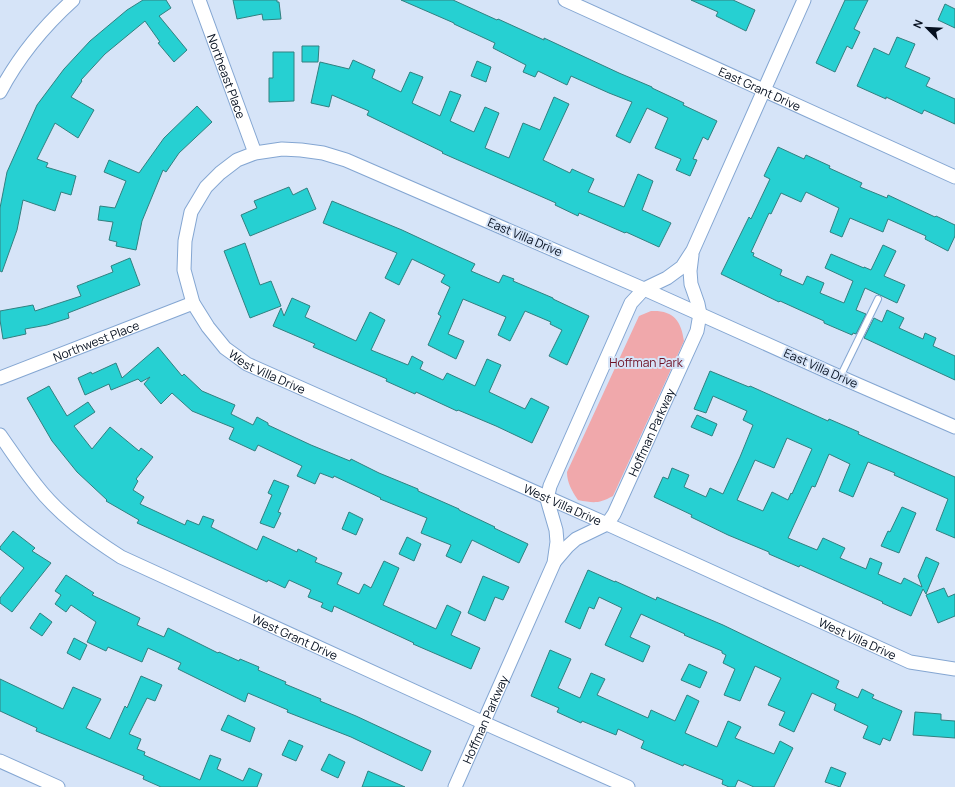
<svg xmlns="http://www.w3.org/2000/svg" width="955" height="787" viewBox="0 0 955 787" font-family="Manrope,sans-serif">
<style>
.green{fill:#f0a8ab}
.building{fill:#26d0d2;stroke:#328080;fill-rule:evenodd}
.lines{fill:none;stroke-linecap:round;stroke-linejoin:round}
.service-casing{stroke:#84a6d2;stroke-width:8}
.minor-casing{stroke:#84a6d2;stroke-width:15}
.service{stroke:#fff;stroke-width:6}
.minor{stroke:#fff;stroke-width:13}
.labels{text-anchor:middle;dominant-baseline:central;stroke-width:4;stroke-linejoin:round;paint-order:stroke}
.street-label{font-size:12px;fill:#050f1f;stroke:#d6e4f8}
.park-label{font-size:12px;fill:#6e1024;stroke:#d6e4f8}
</style>
<rect width="100%" height="100%" fill="#d6e4f8"/>
<!-- green -->
<path class="green" d="M651 311C673 310 681 320 684 341L613 496C598 504 594 503 578 500 572 491 567 483 567 472L639 316Z"/>
<!-- building -->
<path class="building" d="M143 0H166L171 8 159 16 187 50 174 62 158 43 160 42 145 21 105 54 81 80 82 81 71 97 94 110 78 138 55 123 37 159 48 163 46 167 76 176 71 195 61 192 55 211 23 200 17 230 2 272 0 271V208L7 172 37 105 64 69 90 41 127 10Z
M233 0H277V2H279L281 19 263 20 262 14 237 19Z
M401 0H453L497 20 498 19 544 40V38L619 73 652 87V88L684 103 683 105 717 121 708 140 703 137 693 159 697 160 690 176 676 170 681 159 655 148 668 118 647 108 630 143 616 136 632 102 609 93 571 76 567 85 538 71 535 77 523 72 526 65 493 48 495 43 454 24V23Z
M691 0H733L755 10 746 31 716 16 718 12Z
M845 0H868L854 29 860 32 852 49 847 46 835 72 816 63Z
M945 4 955 9V28L938 20Z
M897 37 915 44 905 67 930 78 926 86 955 99V124L924 110 922 114 886 97V99L857 86 874 48 889 55Z
M302 46H319L318 62H302Z
M273 52H294V101L269 102V78H273Z
M353 60 375 70 372 78 401 92 410 72 423 77 412 103 440 116 450 91 461 95 450 121 474 132 485 107 499 113 485 148 509 158 523 123 540 130 554 97 569 104 543 160 570 173 572 169 594 179 588 192 624 207 638 174 653 181 642 210 671 223 659 247 626 232 625 233 579 213 578 216 555 205 556 203 442 153 443 152 367 115 369 111 332 95 329 107 311 103 320 62 349 69Z
M477 61 491 67 486 82 471 76Z
M197 106 212 122 179 153 166 172 163 170 142 221 136 250 116 246 117 242 109 240 113 222 98 220 100 206 115 208 126 181 104 172 109 160 139 173 164 138Z
M778 147 804 159 806 155 830 166 829 168 862 183 860 187 887 198 888 195 935 217 936 216 955 225V236L948 251 925 239 926 236 888 219 883 232 850 218 842 237 830 232 839 208 806 192 801 202 781 193 771 214 769 213 751 252 754 253 753 256 782 270 780 275 803 285 807 276 824 283 820 293 844 303 853 281 825 268 831 254 864 268V267L871 270 883 245 896 251 884 276 905 285 897 303 865 288 856 310 866 314 856 334 853 333 852 335 824 323V321L780 301 779 302 721 274 749 217 751 219 770 179 764 176Z
M289 187 293 195 307 188 316 209 250 236 241 215 257 208 254 201Z
M332 201 402 230 475 264 471 271 499 283 503 275 514 279 513 281 553 298V299L589 316 567 365 549 356 562 330 550 324 551 322 525 311 510 341 498 335 506 317 463 299 448 334 464 341 456 359 428 345 441 316 438 314 450 287 441 282 445 275 412 259 399 285 385 278 397 253 323 223Z
M245 243 260 285 271 281 281 306 250 318 224 251Z
M130 258 140 285 68 313 69 318 47 325 25 329 26 334 3 339 0 320V311L33 305 35 311 81 296 77 286 113 272 111 266Z
M292 298 310 306 305 317 356 341 370 312 385 320 371 350 408 365 412 356 423 362 420 369 443 380 447 373 475 386 487 359 501 365 489 392 525 409 531 398 549 407 532 443 496 426 458 410 457 411 416 392 415 394 386 381 387 379 313 347 315 344 273 326 281 308 284 316Z
M887 310 904 318 899 328 923 339 925 333 936 338 933 346 955 356V380L864 338 874 318 882 322Z
M158 347 182 376 184 374 202 391 235 405 231 414 253 425 257 417 268 423V425L311 445 350 461 351 459 379 473 418 489V491L459 509V510L495 527 494 528 528 544 519 563 472 540 461 563 446 556 451 545 421 533 427 518 380 499 381 498 334 476 333 478 320 473 315 484 297 476 302 466 258 445 255 451 229 439 234 428 192 411 172 393 161 404 144 384 150 377 141 382 138 379 111 390 109 384 85 395 78 378 91 372 92 374 116 363 122 378Z
M710 371 749 387 750 386 828 421 829 419 859 432 858 434 955 477V538L936 530 948 499 894 475 895 473 868 462 853 497 839 491 850 464 829 454 815 487 812 486 788 538 817 550 823 538 845 548 840 558 866 569 870 558 882 563 878 574 901 584 904 578 922 587 918 576 926 557 939 563 926 594 923 589 911 616 882 603 883 602 800 565 799 567 769 554V552L728 535 691 517 692 515 654 497 663 477 668 479 672 468 689 475 684 487 706 497 710 488 723 494 740 457 753 425 743 420 747 411 713 396 706 413 694 409ZM787 438 812 449 792 494 791 493 788 500 772 492 763 511 737 500 755 460 774 468Z
M49 386 67 416 88 402 95 412 74 426 92 449 110 427 139 451 141 448 153 457 136 479 138 481 133 490 144 497 140 504 185 525 187 520 199 525 203 516 214 520 211 527 257 550 263 536 297 552 298 549 317 558 315 562 342 573 337 584 359 594 364 584 371 588 384 561 399 568 383 605 436 629 447 605 461 612 451 635 480 648 471 669 413 644 414 643 334 606 332 612 321 607 323 603 308 597 311 590 289 580 285 588 268 580 267 582 137 523 139 520 106 501 107 500 77 472 52 441 27 398Z
M697 415 717 424 712 436 691 427Z
M274 480 289 486 278 512 281 513 274 528 260 523 272 495 268 493Z
M902 507 916 513 899 553 881 546 888 531 890 532Z
M349 512 363 519 356 535 342 529Z
M13 531 35 548 32 551 51 563 12 612 0 603V598L24 568 0 549V547Z
M407 537 421 544 414 561 399 554Z
M588 570 615 582V581L656 600 657 597 723 625 839 681 836 688 858 698 862 689 874 695 872 698 902 711 890 741 883 738 880 745 863 738 868 726 834 710 836 704 812 693 794 732 779 725 785 712 768 705 781 678 755 666 740 701 724 695 735 669 723 663 726 655 722 653V651L684 635 685 634 641 614 630 637 650 646 643 662 605 645 622 608 599 597 594 609 589 607 580 629 565 622Z
M66 575 94 593 92 595 140 618 137 625 164 637 168 628 218 653 219 652 239 661 240 659 259 667 258 670 286 682 285 684 321 699 320 701 356 716 431 751 422 771 351 737 287 712 288 710 248 693 245 702 178 669 181 663 148 648 142 662 108 647 106 651 87 642 96 622 71 605 66 612 55 604 61 595 55 591Z
M483 576 509 587 503 600 495 597 485 621 468 613Z
M944 588 948 597 955 594V616L938 623 926 595Z
M40 613 52 622 42 636 30 628Z
M74 638 87 645 80 660 67 653Z
M550 650 571 659 558 688 580 698 591 673 605 679 597 695 648 718 651 710 675 721 687 695 699 701 685 733 717 747 728 721 741 727 735 738 774 754 780 741 793 748 774 787H754L738 780 735 787H729L722 784 723 780 684 764 683 766 641 748 644 741 618 729 616 735 582 721 581 723 557 712 559 708 531 696Z
M689 664 707 672 700 688 681 680Z
M141 676 162 685 155 701 147 698 129 734 141 739 137 749 145 752 144 755 200 780 210 755 221 759 217 769 243 781 249 768 262 774 257 787H161L143 779 144 776 36 731 37 728 0 711V679L63 709 73 687 101 699 86 728 110 739 125 706 127 708Z
M915 712 941 714V720L955 721V738L913 735Z
M228 715 255 728 250 742 221 730Z
M289 740 303 746 296 761 282 755Z
M329 754 345 762 338 778 321 770Z
M831 767 846 773 840 787 825 782Z
M368 771 405 787H362Z"/>
<g class="lines">
<!-- service casing -->
<g class="service-casing">
<path id="service" d="M840 377 878 299"/>
</g>
<!-- minor casing -->
<g class="minor-casing">
<g id="minor">
<path id="s1" d="M199 0 255 153"/>
<path id="s2" d="M565 0 955 177"/>
<path d="M0 92C19 56 43 27 73 0"/>
<path id="s3" d="M0 378 193 303"/>
<path id="s4" d="M955 427 840 377 644 289 346 160 323 153 301 150 282 149 255 153 237 160 220 173 206 187 191 212 185 241 184 270 193 303 208 327 225 348 247 364 607 524 910 662 955 669"/>
<path id="s5" d="M0 435C12 452 23 469 36 485 59 515 90 537 121 557L484 723 628 787"/>
<path id="s6" d="M555 561 567 547 576 539 607 524 614 514 697 331 700 314 698 304 691 284 690 271 692 255"/>
<path d="M0 761 58 787"/>
<path id="s7" d="M455 787 554 563 557 542 556 530 547 499 550 486 623 321 631 303 644 289 667 278 682 267 693 250 804 0"/>
</g>
</g>
<!-- service -->
<use href="#service" class="service"/>
<!-- minor -->
<use href="#minor" class="minor"/>
</g>
<g class="labels">
<!-- street labels -->
<g class="street-label">
<text stroke="none"><textPath href="#s1" startOffset="81">Northeast Place</textPath></text>
<text stroke="none"><textPath href="#s2" startOffset="214">East Grant Drive</textPath></text>
<text transform="translate(525 237) rotate(23)">East Villa Drive</text>
<text stroke="none"><textPath href="#s3" startOffset="103">Northwest Place</textPath></text>
<text transform="translate(821 368) rotate(24)">East Villa Drive</text>
<text stroke="none"><textPath href="#s4" startOffset="1044">West Villa Drive</textPath></text>
<text stroke="none"><textPath href="#s6" startOffset="167">Hoffman Parkway</textPath></text>
<text stroke="none"><textPath href="#s4" startOffset="1368">West Villa Drive</textPath></text>
<text stroke="none"><textPath href="#s5" startOffset="365">West Grant Drive</textPath></text>
<text stroke="none"><textPath href="#s4" startOffset="1692">West Villa Drive</textPath></text>
<text stroke="none"><textPath href="#s7" startOffset="74">Hoffman Parkway</textPath></text>
</g>
<!-- park labels -->
<g class="park-label">
<text x="646" y="362">Hoffman Park</text>
</g>
</g>
<!-- north arrow -->
<g transform="translate(927 28) rotate(294)" stroke="#d6e4f8" stroke-width="3" paint-order="stroke">
<path d="M0-3L7 15L0 10L-7 15Z" fill="#050f1f"/>
<text y="-6" font-size="11" font-weight="bold" text-anchor="middle" fill="#050f1f">N</text>
</g>
</svg>
